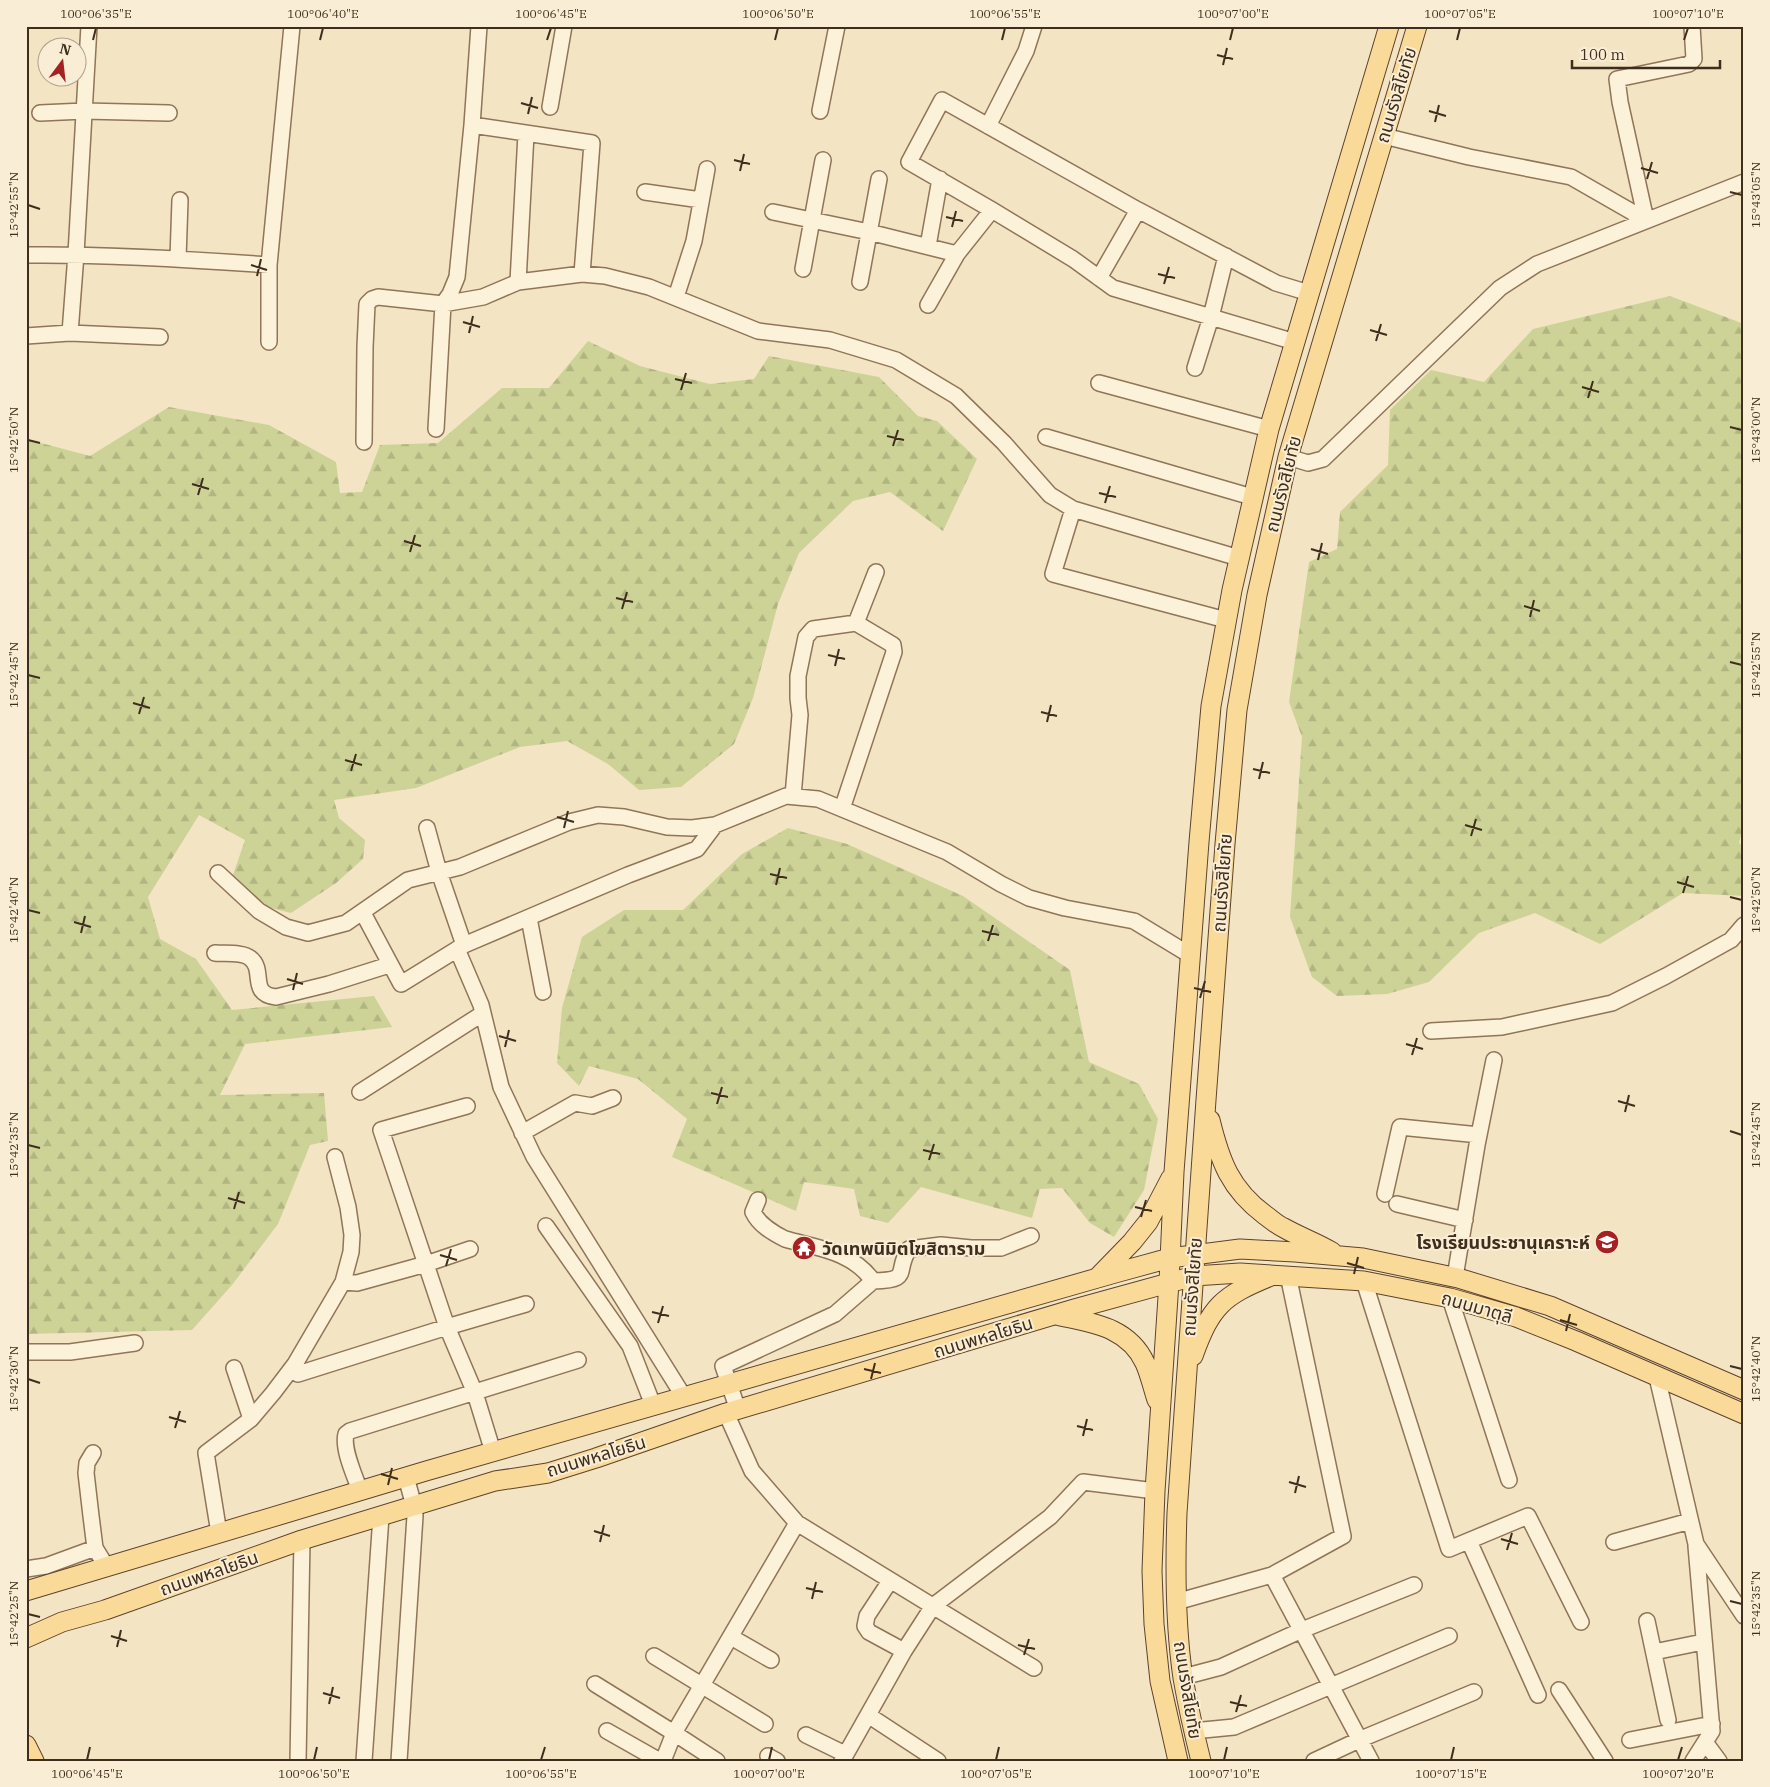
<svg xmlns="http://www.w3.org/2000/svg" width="1770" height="1787" viewBox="0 0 1770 1787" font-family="'IBM Plex Serif','Noto Sans Thai',serif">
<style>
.forest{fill:url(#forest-firs)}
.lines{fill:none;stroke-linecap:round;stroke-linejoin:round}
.minor-casing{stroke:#907558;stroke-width:18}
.major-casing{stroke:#5e432c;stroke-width:21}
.minor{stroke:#fcf1d9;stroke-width:15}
.major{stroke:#fada99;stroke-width:19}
.ticks{fill:none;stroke:#3f2d1d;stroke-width:2}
.labels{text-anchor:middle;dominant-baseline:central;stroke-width:4;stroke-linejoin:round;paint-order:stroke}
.street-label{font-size:18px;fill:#3f2d1d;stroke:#f9eed5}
.poi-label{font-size:18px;font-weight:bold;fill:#3f2d1d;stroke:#f9eed5;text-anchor:end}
.neatline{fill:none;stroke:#3f2d1d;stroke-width:2}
.ticks-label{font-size:12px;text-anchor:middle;fill:#3f2d1d}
</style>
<defs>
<pattern id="forest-firs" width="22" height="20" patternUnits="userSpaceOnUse" patternTransform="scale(1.25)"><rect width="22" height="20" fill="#cdd396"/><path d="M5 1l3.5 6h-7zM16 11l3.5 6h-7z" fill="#b1b581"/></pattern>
</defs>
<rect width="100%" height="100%" fill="#f3e4c4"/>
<!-- forest -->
<path class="forest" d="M1670 296 1744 324V823L1739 843 1744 847V896L1683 893 1600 944 1535 913 1479 933 1429 982 1387 994 1337 996 1312 977 1290 917 1302 737 1289 702 1309 562 1337 549 1340 512 1388 465 1390 410 1431 370 1484 382 1533 329Z
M588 341 640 366 710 384 754 379 769 356 879 377 918 416 937 421 977 459 943 531 890 492 853 501 799 553 778 604 753 698 734 744 681 787 639 790 608 764 567 741 520 747 416 788 334 800 339 818 365 840 363 859 336 883 291 913 263 906 232 878 245 840 199 815 148 897 160 939 196 959 232 1010 374 996 392 1027 245 1044 220 1095 324 1093 328 1141 310 1145 278 1224 232 1285 192 1330 26 1334V439L90 456 169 407 269 425 336 462 340 493 362 492 380 445 438 443 502 388H549Z
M788 828 847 844 963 896 1070 970 1089 1062 1139 1084 1158 1119 1144 1190 1114 1237 1090 1223 1062 1188 1040 1189 1032 1218 921 1187 888 1223 860 1216 854 1189 804 1182 796 1211 672 1157 687 1119 638 1079 589 1066 579 1086 557 1063 562 1008 582 937 624 910H683L742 854Z"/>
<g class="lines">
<!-- minor casing -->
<g class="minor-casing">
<path id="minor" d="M550 107 564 26
M820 111 837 26
M40 113 84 111 169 113
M472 125 592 143 582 274
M988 126 1026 51 1034 26
M1384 136 1469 157 1571 177 1646 220
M645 192 701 200
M773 212 869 232 957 254
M1646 220 1620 102 1617 79 1689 64 1694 59 1692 26
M928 246 940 179
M26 255C107 254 188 259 269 265L292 26
M178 259 180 200
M269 265V342
M803 269 823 160
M1099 278 1138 210
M518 282 526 134
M860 282 879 179
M676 297 694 241 707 169
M928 305 957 254 992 210
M70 333 76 254 89 26
M26 336 70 333 160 337
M1295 342 1113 288 1073 259 992 210 909 162 942 100 1138 210 1276 283 1309 293
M1195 368 1211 317 1226 256
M1099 383 1269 429
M436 429 443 304 450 294 457 277 472 125 479 26
M1046 437 1252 497
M364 442 365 347 367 304 372 299 378 297 443 304 483 297 518 282 582 274 605 276 649 287 758 331 830 340 896 360 956 396 1004 443 1050 495 1073 509 1239 558
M1288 457 1308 463 1323 459 1500 288 1537 264 1744 182
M1073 509 1053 574 1226 620
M856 623 876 572
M793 796 800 715 798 698V676L806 637 813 629 856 623 893 645 894 652 842 809
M427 828 439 872 464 945
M218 873 259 911 286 927 308 933 346 923 408 880 460 867 569 822 598 815 624 817 667 827 692 828 715 825 786 796 818 799 947 852 1001 884 1029 898 1065 908 1134 921 1190 955
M363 913 401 984 464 945 628 875 697 849 715 825
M529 918 543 992
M457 949 481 1005 501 1087 534 1157 684 1397
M215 953C225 954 243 952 250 958 266 970 248 994 276 997L329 984 389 965
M1431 1031 1502 1027 1612 1003 1666 976 1731 940 1744 925
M360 1092 482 1014
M467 1106 381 1130 447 1327 475 1393 493 1452
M522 1133 575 1103 592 1106 613 1098
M1385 1194 1400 1127 1479 1135
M758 1200 753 1212C759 1225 773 1233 785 1239 817 1248 852 1251 873 1281
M1397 1204 1465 1220
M546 1226 630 1346 653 1405
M1455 1277 1477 1145 1494 1060
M1364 1281 1449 1549 1528 1516 1581 1622
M343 1282 357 1283 426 1264 470 1249
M1450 1298 1509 1480
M26 1352H70L135 1343
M234 1368 251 1419
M298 1374 447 1327 526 1304
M1657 1377 1696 1544 1744 1616
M738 1410 723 1366 835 1314 873 1281C913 1280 894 1272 909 1249L941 1245 971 1248H1001L1031 1236
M726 1413 752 1471 797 1523 1034 1668
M93 1453 87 1463 86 1473 91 1516 95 1548 106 1566
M360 1491C355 1476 342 1449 346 1434L350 1431 578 1360
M219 1533 206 1453 251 1419 273 1393 295 1364 343 1282 351 1252 352 1235 348 1207 335 1157
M1469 1541 1538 1695
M1614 1542 1690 1521
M26 1569 46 1566 95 1548
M1272 1575 1371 1761
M890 1581 867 1616 865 1626 869 1632 904 1651
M1176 1602 1272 1575 1343 1536 1288 1275
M1647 1621 1668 1720
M731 1637 771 1660
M1654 1652 1703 1642
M654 1656 765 1724
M1183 1677 1221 1667 1302 1630 1414 1585
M595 1684 674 1733 717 1761
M1559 1690 1605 1761
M868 1715 938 1761
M607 1731 660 1761
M1193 1731 1234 1727 1449 1636
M806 1735 845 1754
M1630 1740 1712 1724
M1705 1742 1719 1761
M768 1756 777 1761
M298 1761 302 1540
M364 1761 381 1516
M399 1761 415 1516 414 1506 406 1477
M663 1761 674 1733 797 1523
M842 1761 904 1651 933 1606 1050 1517 1083 1482 1155 1491
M1314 1761 1361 1739 1474 1692
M1693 1761 1712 1731 1696 1546"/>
</g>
<!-- major casing -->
<g class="major-casing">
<path id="major" d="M1210 1120C1220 1161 1230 1189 1265 1215 1271 1219 1277 1225 1284 1228 1300 1237 1317 1243 1332 1252
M1097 1278 1132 1242 1148 1222 1171 1178
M1056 1315C1091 1323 1128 1326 1145 1363 1150 1374 1153 1388 1157 1400
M1193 1356C1211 1306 1222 1296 1271 1276
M26 1591 426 1471 1115 1273 1170 1258 1240 1249 1295 1252 1363 1258 1458 1278 1550 1306 1744 1390
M26 1638 62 1622 105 1610 302 1540 495 1481 548 1473 596 1458 726 1413 1074 1309 1194 1276 1240 1273 1364 1281 1450 1298 1516 1317 1576 1341 1744 1414
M26 1745 34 1761
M1178 1761 1160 1681 1154 1624 1152 1571 1155 1491 1169 1282 1174 1172 1199 842 1211 706 1232 590 1269 429 1389 26
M1201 1761C1194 1733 1188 1706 1183 1678 1175 1624 1175 1568 1177 1513L1206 1100 1225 844 1237 710 1257 595 1288 457 1417 26"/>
</g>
<!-- minor -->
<use href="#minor" class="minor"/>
<!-- major -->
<use href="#major" class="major"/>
</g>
<!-- ticks -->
<path class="ticks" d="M93 40 96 28M320 40 323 28M547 40 551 28M775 40 778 28M1002 40 1005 28M1230 40 1233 28M1457 40 1460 28M1684 40 1688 28M1217 55 1233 59M1223 65 1227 48M521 103 538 108M1429 111 1446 116M528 114 532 97M1435 122 1439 105M734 160 750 164M1641 168 1658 173M740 171 744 154M1647 179 1652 162M1730 192 1742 195M28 205 40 209M946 217 963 221M952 227 956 211M251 265 267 270M1158 274 1175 278M257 276 261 259M1164 284 1169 267M463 322 480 327M1370 330 1387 335M469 333 473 316M1376 341 1381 324M675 379 692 383M1582 387 1599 392M681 390 686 373M1588 398 1593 381M1730 427 1742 430M887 436 904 440M28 440 40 443M893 446 898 430M192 484 209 489M1099 493 1116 497M198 495 203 478M1105 503 1110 486M404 541 421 546M1311 549 1328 554M410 552 415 535M1318 560 1322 543M616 598 633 602M1524 606 1540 611M622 609 627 592M1530 617 1534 600M828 655 845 659M1730 662 1742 665M835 666 839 649M28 675 40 678M133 703 150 708M1041 712 1057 716M139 714 144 697M1047 722 1051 705M345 760 362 765M1253 769 1270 773M351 771 356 754M1259 779 1263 762M557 817 574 822M1465 825 1482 830M564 828 568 811M1471 836 1476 819M770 874 787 878M1677 882 1694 887M776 885 780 868M1683 893 1688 876M1730 897 1742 900M28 910 40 913M74 922 91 927M982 931 999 935M81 933 85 916M988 941 993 925M287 979 303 984M1194 988 1211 992M293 990 297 973M1200 998 1205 981M499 1036 516 1041M1406 1044 1423 1049M505 1047 509 1030M1412 1055 1417 1038M711 1093 728 1097M1618 1101 1635 1106M717 1104 722 1087M1625 1112 1629 1095M1730 1131 1742 1135M28 1145 40 1148M923 1150 940 1154M929 1160 934 1144M228 1198 245 1203M1135 1207 1152 1211M234 1209 239 1192M1141 1217 1146 1200M440 1255 457 1260M1347 1263 1364 1268M446 1266 451 1249M1354 1274 1358 1257M652 1312 669 1316M1560 1320 1577 1325M658 1323 663 1306M1566 1331 1570 1314M1730 1366 1742 1369M864 1369 881 1373M28 1379 40 1383M871 1379 875 1363M169 1417 186 1422M1077 1426 1093 1430M175 1428 180 1411M1083 1436 1087 1419M381 1474 398 1479M1289 1482 1306 1487M388 1485 392 1468M1295 1493 1299 1476M594 1531 610 1536M1501 1539 1518 1544M600 1542 604 1525M1507 1550 1512 1533M806 1588 823 1592M812 1599 816 1582M1730 1601 1742 1604M28 1614 40 1617M111 1636 127 1641M1018 1645 1035 1649M117 1647 121 1630M1024 1655 1029 1639M323 1693 340 1698M1230 1702 1247 1706M329 1704 333 1687M1236 1712 1241 1695M87 1760 90 1747M314 1760 317 1747M541 1760 545 1747M769 1760 772 1747M996 1760 999 1747M1224 1760 1227 1747M1451 1760 1454 1747M1678 1760 1682 1747"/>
<!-- icons -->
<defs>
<g id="school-disc" transform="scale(1.25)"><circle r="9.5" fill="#a62124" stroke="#f9eed5"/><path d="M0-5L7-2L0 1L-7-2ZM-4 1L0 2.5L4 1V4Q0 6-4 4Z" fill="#fff"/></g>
<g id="temple-disc" transform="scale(1.25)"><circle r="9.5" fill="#a62124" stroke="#f9eed5"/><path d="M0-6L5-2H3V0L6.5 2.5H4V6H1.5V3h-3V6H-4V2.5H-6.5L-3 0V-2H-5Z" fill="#fff"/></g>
</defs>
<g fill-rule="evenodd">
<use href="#school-disc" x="1607" y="1242"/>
<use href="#temple-disc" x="804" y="1248"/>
</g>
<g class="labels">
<!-- street labels -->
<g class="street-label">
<text transform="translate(1396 95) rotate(-73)">ถนนรังสิโยทัย</text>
<text transform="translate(1283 484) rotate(-76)">ถนนรังสิโยทัย</text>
<text transform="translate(1222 883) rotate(-86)">ถนนรังสิโยทัย</text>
<text transform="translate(1192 1287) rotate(-86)">ถนนรังสิโยทัย</text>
<text transform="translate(1477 1307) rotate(16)">ถนนมาตุลี</text>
<text transform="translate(983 1337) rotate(-17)">ถนนพหลโยธิน</text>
<text transform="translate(596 1456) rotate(-17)">ถนนพหลโยธิน</text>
<text transform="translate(209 1573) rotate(-19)">ถนนพหลโยธิน</text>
<text transform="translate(1188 1690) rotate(81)">ถนนรังสิโยทัย</text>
</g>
<!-- poi labels -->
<g class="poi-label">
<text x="1590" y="1242">โรงเรียนประชานุเคราะห์</text>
<text x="822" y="1248" text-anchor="start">วัดเทพนิมิตโฆสิตาราม</text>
</g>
</g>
<!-- border -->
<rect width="1770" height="1787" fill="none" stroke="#f9eed5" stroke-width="55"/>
<!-- north arrow -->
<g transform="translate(62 62) rotate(15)"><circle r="24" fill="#f9eed5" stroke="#afa18b"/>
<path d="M0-4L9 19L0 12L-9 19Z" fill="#a62124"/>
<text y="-8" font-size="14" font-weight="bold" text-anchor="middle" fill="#3f2d1d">N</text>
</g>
<!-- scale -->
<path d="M1572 60v8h148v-8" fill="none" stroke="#3f2d1d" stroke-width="2.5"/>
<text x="1580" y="60" font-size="15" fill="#3f2d1d" stroke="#f9eed5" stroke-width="4" paint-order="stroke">100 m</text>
<rect x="28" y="28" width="1714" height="1732" class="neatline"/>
<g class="ticks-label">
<text x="96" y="18">100°06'35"E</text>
<text x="323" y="18">100°06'40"E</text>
<text x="551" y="18">100°06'45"E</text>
<text x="778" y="18">100°06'50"E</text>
<text x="1005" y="18">100°06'55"E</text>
<text x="1233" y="18">100°07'00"E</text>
<text x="1460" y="18">100°07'05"E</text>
<text x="1688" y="18">100°07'10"E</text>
<text transform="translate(1756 195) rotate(-90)" y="4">15°43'05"N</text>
<text transform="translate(14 205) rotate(-90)" y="4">15°42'55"N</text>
<text transform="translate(1756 430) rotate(-90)" y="4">15°43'00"N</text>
<text transform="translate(14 440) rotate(-90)" y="4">15°42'50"N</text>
<text transform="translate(1756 665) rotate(-90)" y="4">15°42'55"N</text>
<text transform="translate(14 675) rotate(-90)" y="4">15°42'45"N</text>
<text transform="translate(1756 900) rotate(-90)" y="4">15°42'50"N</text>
<text transform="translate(14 910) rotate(-90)" y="4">15°42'40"N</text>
<text transform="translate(1756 1135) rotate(-90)" y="4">15°42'45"N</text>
<text transform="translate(14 1145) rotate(-90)" y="4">15°42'35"N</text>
<text transform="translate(1756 1369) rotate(-90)" y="4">15°42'40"N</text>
<text transform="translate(14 1379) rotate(-90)" y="4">15°42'30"N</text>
<text transform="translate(1756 1604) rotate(-90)" y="4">15°42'35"N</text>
<text transform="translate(14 1614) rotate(-90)" y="4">15°42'25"N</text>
<text x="87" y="1778">100°06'45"E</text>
<text x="314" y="1778">100°06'50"E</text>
<text x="541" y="1778">100°06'55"E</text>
<text x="769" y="1778">100°07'00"E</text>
<text x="996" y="1778">100°07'05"E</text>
<text x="1224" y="1778">100°07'10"E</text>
<text x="1451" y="1778">100°07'15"E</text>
<text x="1678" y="1778">100°07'20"E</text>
</g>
</svg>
